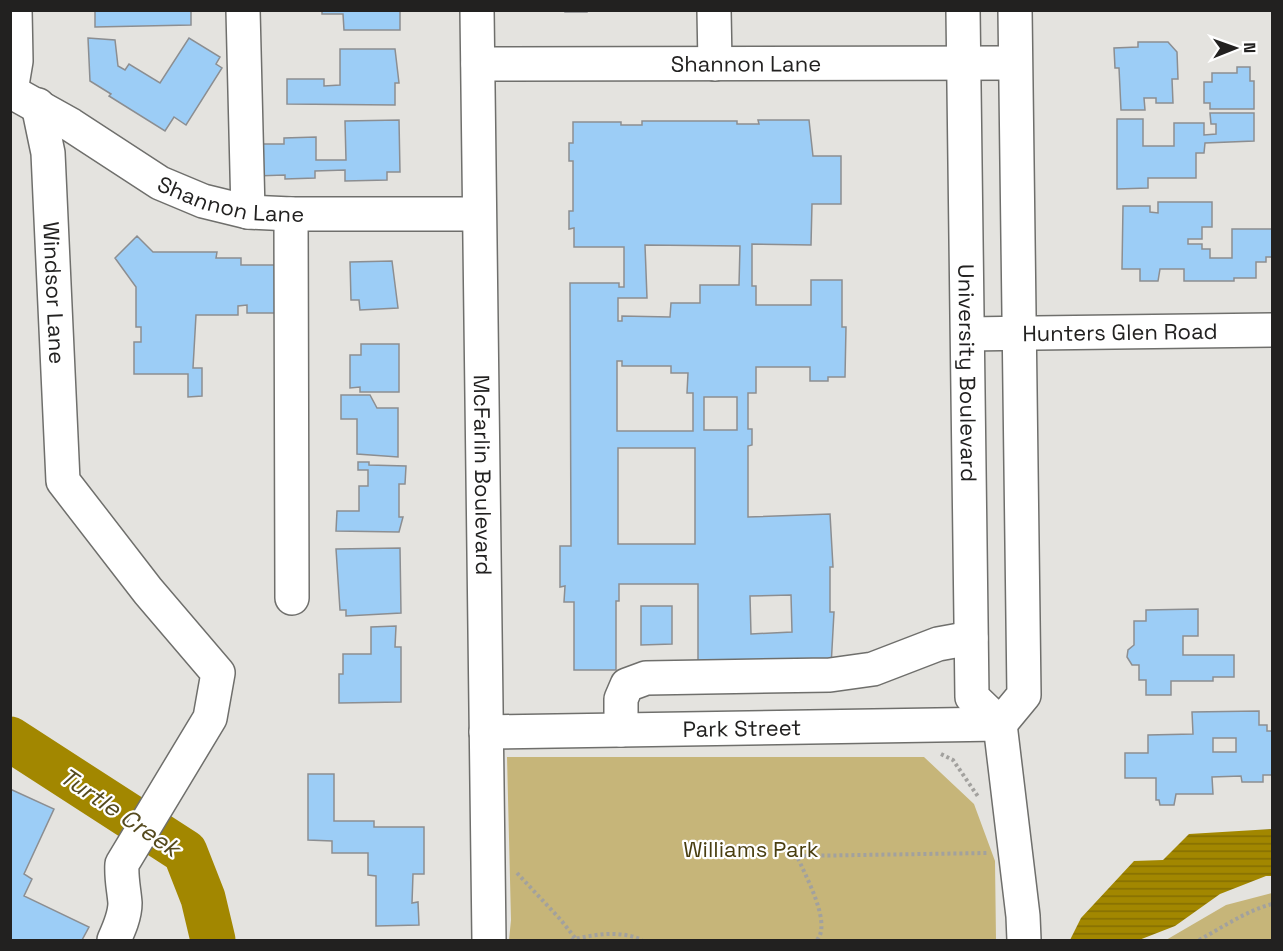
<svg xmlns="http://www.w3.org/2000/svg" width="1283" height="951" viewBox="0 0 1283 951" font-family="'Space Grotesk',sans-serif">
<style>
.park{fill:#c6b579}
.water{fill:url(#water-rules)}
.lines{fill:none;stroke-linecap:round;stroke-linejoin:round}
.river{stroke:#a28700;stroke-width:45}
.building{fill:#9ccdf6;stroke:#8c8e91;stroke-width:1.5;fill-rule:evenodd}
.minor-casing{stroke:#6f6f6c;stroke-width:36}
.path{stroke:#a2a19e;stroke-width:4;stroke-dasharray:3 3;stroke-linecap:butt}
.minor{stroke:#fff;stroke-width:33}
.labels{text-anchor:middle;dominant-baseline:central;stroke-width:4.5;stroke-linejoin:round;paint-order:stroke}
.street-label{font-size:22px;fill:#222120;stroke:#fff}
.park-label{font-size:22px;fill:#493e10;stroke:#fff}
.water-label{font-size:24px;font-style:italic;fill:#554a1e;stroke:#fff}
</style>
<defs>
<pattern id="water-rules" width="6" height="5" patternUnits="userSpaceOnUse" patternTransform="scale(1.5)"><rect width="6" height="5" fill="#a28700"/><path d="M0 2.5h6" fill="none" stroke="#846e02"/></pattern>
</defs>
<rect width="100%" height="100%" fill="#e4e3df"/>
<!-- park -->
<path class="park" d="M507 757H924L974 804 995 861 996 940H509L511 920Z
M1272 893V940H1166L1226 905Z"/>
<!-- water -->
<path class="water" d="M1272 829V876H1266L1220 894 1175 926 1139 940H1070L1081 918 1134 861 1163 860 1189 834Z"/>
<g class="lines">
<!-- river -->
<path class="river" d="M10 739 185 852 203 898 213 940"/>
</g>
<!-- building -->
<path class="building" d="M95 10H191V25L95 27Z
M322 10H400V30H344L343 14H322Z
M565 10H587V12H565Z
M88 38 115 40 118 66 125 70 129 64 160 83 189 38 220 57 216 64 222 68 186 125 174 117 165 131 109 96 111 94 90 81Z
M1138 42H1168L1177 52 1178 79H1172L1173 103H1156V98H1144L1145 110H1121L1119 68H1115L1114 48 1138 47Z
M340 49H395L399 83H395V105L287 104V79H324V86L340 85Z
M1237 67H1250V81H1254V109H1210V103H1204V82H1212V73H1237Z
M1210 113H1254V141L1205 143 1204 153H1196V178H1148V188L1117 189V119H1143V146H1174V123H1204V135L1216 134V124H1211Z
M399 120 400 172H387V180L345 181V170L315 171V178L285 179V175L255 176V144H284V138L316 137V160H346L345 121Z
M758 120H809L813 156H841V204H812L811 245 752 244V286H756V305H811V280H842V327H846L845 377H828V381H810V367H756V393H748V429H752V445L748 446V517L830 514 833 567H830V612H834L831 667 698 668V584H619V601H616V670H574V602H564L565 586 560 587V546H571L570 283H619V287H624V247H574V228L569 229V211H573V161H569V143H573V122H621V125H642V121H737V124H759ZM645 245 740 246 739 285H700V303H671L670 317 622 316V321H618V298H647ZM617 361H622V366H671V373H688L687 393H693V431H617ZM704 397H737V430H704ZM618 448H695V544H618ZM791 595 792 632 751 634 750 596Z
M1158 202H1212V227H1202V239H1188V244H1202V249H1210V258H1232V229H1272V257H1266V262H1256V278H1234V281H1184V269H1160L1158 281H1140V269H1122L1123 206H1150V212L1158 213Z
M137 236 153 252H217L216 258H241V265H276V313H247V305L238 306V315H196L193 368H202V396L188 397V374H134V342H141V327H136V287L115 258Z
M392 261 398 308 360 310 359 300H351L350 262Z
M361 344H399V392H360V387L350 388V355H361Z
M341 395H370L377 408H398V457L357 454V419H341Z
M358 462H369V465L406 466 405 484H399V517H403L399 532 336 531 337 511H359V486H368V470H358Z
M400 548 401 613 346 616V610H340L336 549Z
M641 606H672V644L641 645Z
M1198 609V636H1183V655H1234V677H1213V681H1171V695H1146V680H1139V665H1132L1127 657 1128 650 1134 645V621H1146V610Z
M396 626 395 647H401V702L339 703V674H343V654H371V627Z
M1259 711V725H1267V731H1272V775H1263V782H1242L1241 776 1212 777 1213 794H1176L1174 805H1160L1159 800H1156V778H1125V753H1148V735L1193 734 1192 712ZM1213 738H1236V752H1213Z
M308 774H334V821H374V827H424V874H413L412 903 418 902 419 925 376 926V876L368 875V853H332V841L308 840Z
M10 789 54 809 24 874 32 879 24 896 89 927 82 940H10Z"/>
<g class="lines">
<!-- minor casing -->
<g class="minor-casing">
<g id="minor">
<path d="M243 10 248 212"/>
<path id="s1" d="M477 10 489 940"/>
<path d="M714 10 715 64"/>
<path id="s2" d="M963 10 972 697 1000 724 1023 916 1024 940"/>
<path id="s3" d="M478 64 1015 63"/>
<path id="s4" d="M10 91 71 125 160 183 203 201 248 212 291 214H479"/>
<path d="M11 91 16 61 15 10"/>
<path id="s5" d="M38 105 48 153 63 481 148 591 218 673 210 718 122 864C121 878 124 890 125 903 125 916 119 929 114 940"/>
<path d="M291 214 292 598"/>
<path id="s6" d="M968 334 1272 330"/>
<path d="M1000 724 1024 695 1015 10"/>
<path d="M621 730V699L627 685 646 678 830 675 873 669 938 644 971 638"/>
<path id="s7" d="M486 732 1000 724"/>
</g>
</g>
<!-- path -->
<path class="path" d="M941 754 953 760 979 798
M517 873 560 919 576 939
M571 940C595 934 620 930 642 940
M817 940C832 923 805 875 797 856L987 853
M1199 940C1223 927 1246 911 1272 904"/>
<!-- minor -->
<use href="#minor" class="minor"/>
</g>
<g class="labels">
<!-- street labels -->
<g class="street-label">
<text stroke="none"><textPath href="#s3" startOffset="268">Shannon Lane</textPath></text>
<text stroke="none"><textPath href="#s4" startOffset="250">Shannon Lane</textPath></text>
<text stroke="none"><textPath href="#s5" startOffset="189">Windsor Lane</textPath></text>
<text stroke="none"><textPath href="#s6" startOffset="152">Hunters Glen Road</textPath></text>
<text stroke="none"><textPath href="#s2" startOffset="363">University Boulevard</textPath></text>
<text stroke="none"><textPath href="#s1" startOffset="465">McFarlin Boulevard</textPath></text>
<text stroke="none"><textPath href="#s7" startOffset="256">Park Street</textPath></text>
</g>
<!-- park labels -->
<g class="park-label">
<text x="751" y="849">Williams Park</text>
</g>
<!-- water labels -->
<g class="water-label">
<text transform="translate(120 812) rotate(34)">Turtle Creek</text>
</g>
</g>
<!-- border -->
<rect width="1283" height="951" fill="none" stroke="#222120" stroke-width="24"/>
<!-- north arrow -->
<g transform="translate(1235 48) rotate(89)" stroke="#ffffff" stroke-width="4.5" paint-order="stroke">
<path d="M0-4.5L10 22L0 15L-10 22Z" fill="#222120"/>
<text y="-9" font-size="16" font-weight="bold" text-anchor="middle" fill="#222120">N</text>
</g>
</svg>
